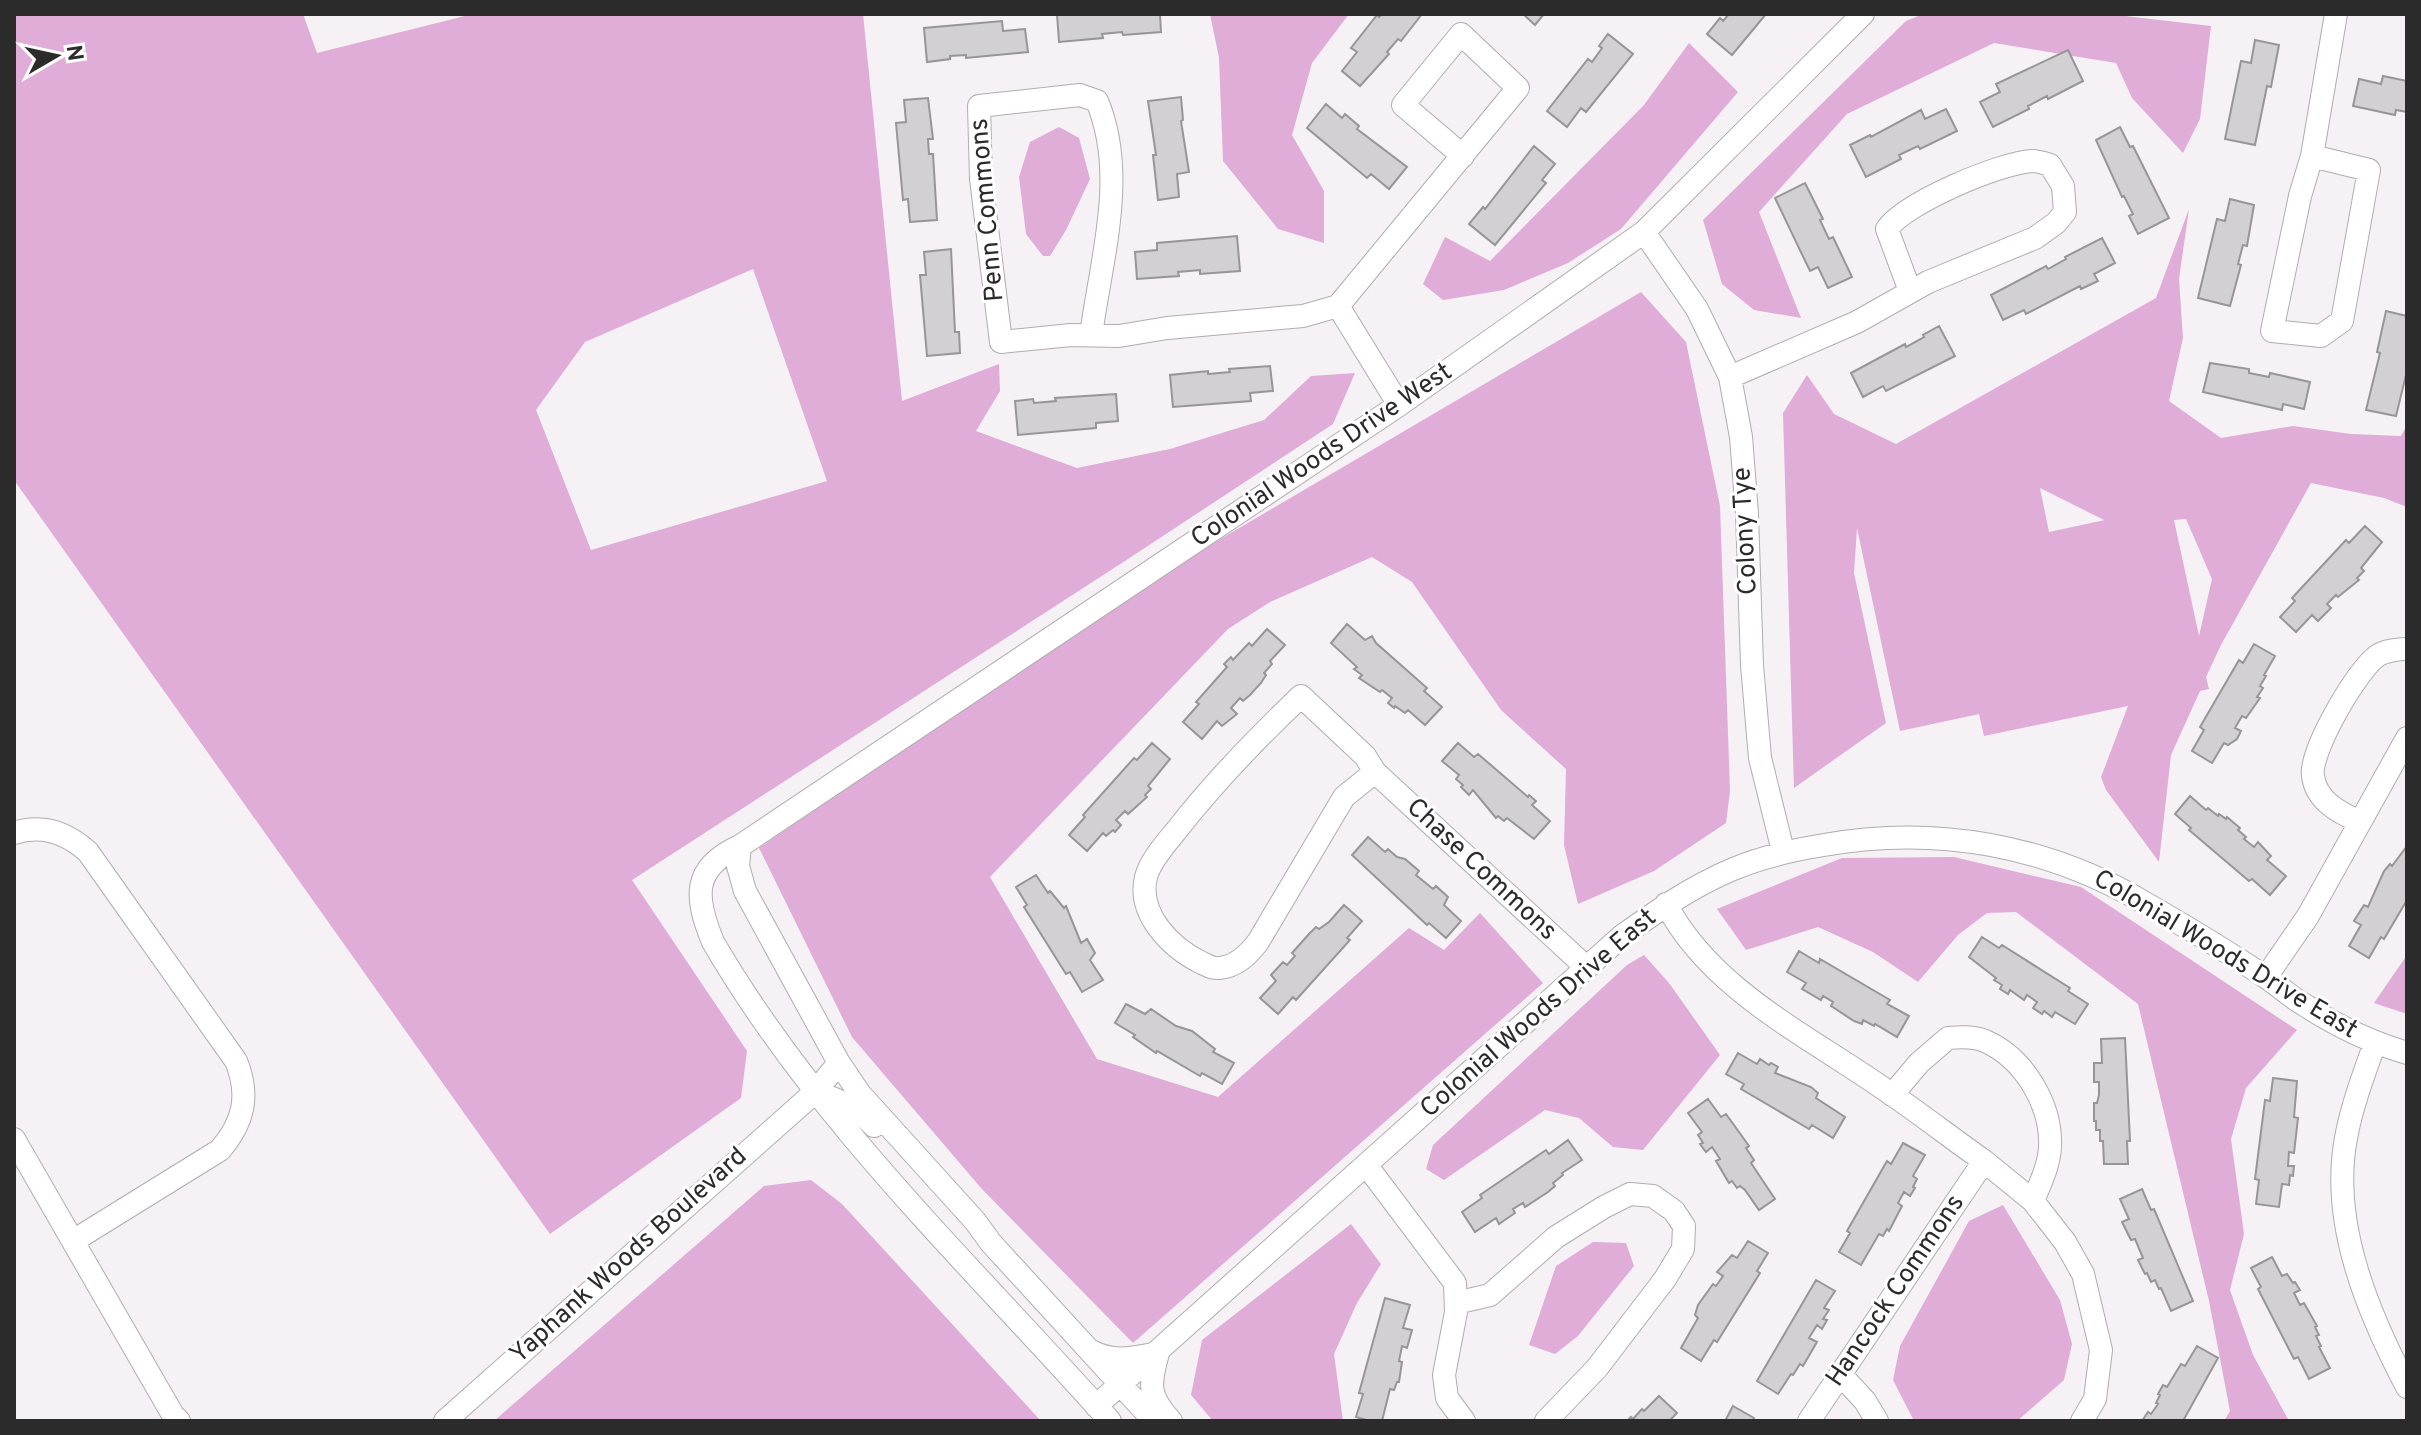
<svg xmlns="http://www.w3.org/2000/svg" width="2421" height="1435" viewBox="0 0 2421 1435" font-family="Overpass,sans-serif">
<style>
.green{fill:#e0acd8;fill-rule:evenodd}
.building{fill:#d3d0d3;stroke:#989597;stroke-width:2}
.lines{fill:none;stroke-linecap:round;stroke-linejoin:round}
.minor-casing{stroke:#b0acaf;stroke-width:24}
.minor{stroke:#fff;stroke-width:22}
.labels{text-anchor:middle;dominant-baseline:central;stroke-width:6;stroke-linejoin:round;paint-order:stroke}
.street-label{font-size:26px;fill:#2c2b2c;stroke:#fff}
</style>
<rect width="100%" height="100%" fill="#f5f1f4"/>
<!-- green -->
<path class="green" d="M14 14H303L317 53 473 14H863L902 401 999 364 1000 391 976 431 1077 468 1170 449 1264 420 1311 376 1355 373 1333 424 1128 559 632 880 747 1051 741 1098 550 1234 14 480ZM753 269 827 481 591 550 536 410 585 342Z
M1210 14H1349L1312 63 1292 135 1324 191V243L1278 229 1223 161 1219 58Z
M1923 14H2108L2211 26 2200 119 2183 153 2132 98 2116 63 1994 43 1847 114 1759 212 1801 318 1754 310 1722 284 1703 220 1906 21Z
M1689 43 1738 92 1621 229 1568 263 1504 290 1443 300 1423 284 1445 237 1490 261 1644 105Z
M1059 127 1079 138 1090 179 1066 230 1050 256H1043L1026 234 1019 177 1030 142Z
M2189 209 2179 279 2183 338 2169 401 2221 438 2293 426 2351 434 2401 436 2407 425V507L2384 498 2311 483 2221 645 2206 677 2209 689 2200 691 2171 755 2159 862 2106 790 2101 777 2128 706 1984 736 1979 714 1900 731 1857 528 1854 573 1886 723 1794 788 1783 413 1807 375 1834 414 1896 444 2156 298ZM2040 488 2104 520H2105L2049 532ZM2186 519 2212 579 2199 636 2174 520Z
M1641 292 1686 342 1720 506 1730 791 1726 823 1654 871 1578 904 1564 845 1566 769 1501 710 1412 582 1372 557 1270 602 1228 629 990 877 1097 1059 1218 1097 1409 928 1444 950 1480 913 1543 983 1133 1343 981 1188 852 1037 759 848 1154 578Z
M1954 857 2081 887 2297 1030 2246 1088 2231 1139 2244 1234 2230 1290 2253 1355 2289 1421H2224L2230 1411 2209 1301 2138 1004 2016 912 1987 913 1958 935 1918 982 1873 952 1818 927 1746 950 1717 909 1842 858Z
M1644 955 1669 983 1720 1055 1643 1150 1613 1147 1579 1118 1545 1110 1444 1180 1426 1169 1433 1145 1627 965Z
M2407 955V1014L2374 1003Z
M811 1180 842 1204 1041 1421H494L764 1186Z
M2003 1205 2060 1300 2072 1344 2064 1380 2017 1421H1914L1893 1380 1900 1346 1969 1221Z
M1351 1224 1381 1264 1357 1303 1334 1354 1343 1421H1213L1191 1395 1202 1340Z
M1593 1242 1626 1243 1634 1266 1578 1336 1555 1354 1529 1345 1556 1266Z"/>
<!-- building -->
<path class="building" d="M1057 14H1160L1161 32 1123 35 1122 32 1102 34 1103 38 1059 42Z
M1382 14H1422L1401 41 1398 39 1387 52 1389 54 1360 86 1342 71 1357 52 1351 48 1377 15 1379 17Z
M1523 14H1544L1535 25Z
M1729 14H1770H1766L1732 55 1707 34 1720 18 1723 21Z
M1002 21 1003 31 1025 29 1028 52 966 58V55L950 56V59L927 62 924 28Z
M1608 34 1633 54 1586 112 1581 108 1567 127 1547 111 1588 59 1592 62 1602 48 1599 46Z
M2255 40 2279 45 2271 87 2267 86 2255 145 2225 139 2241 61 2251 63Z
M2068 50 2083 81 2048 99 2047 96 2028 106 2029 109 1993 127 1980 102 2000 92 1996 84Z
M2383 76 2407 81V112L2396 110 2395 115 2353 106 2359 79 2381 84Z
M1181 97 1183 120 1181 121 1189 172 1177 174 1179 197 1158 200 1153 155H1156L1148 101Z
M928 98 933 139H928L929 154H933L937 220 910 222 908 199 903 200 896 123 906 122 904 100Z
M1326 104 1342 118 1345 114 1359 126 1357 129 1407 167 1389 189 1371 174 1367 178 1307 128Z
M1946 109 1957 131 1920 149 1918 146 1899 155 1901 159 1866 177 1850 145 1870 135 1871 137 1921 110 1925 119Z
M2120 127 2130 147 2133 146 2169 218 2138 234 2129 216 2133 214 2124 196 2122 197 2096 140Z
M1534 146 1555 164 1542 180 1546 183 1495 245 1469 224 1483 207 1485 209Z
M1805 183 1823 219 1820 220 1829 239 1833 237 1852 277 1828 288 1818 267 1810 271 1775 198Z
M2230 199 2254 205 2247 246 2243 245 2238 264 2241 265 2230 306 2198 298 2217 219 2225 221Z
M1237 236 1240 271 1200 274V270L1178 272 1179 276 1137 279 1135 252 1157 250V243Z
M2102 238 2115 263 2094 274 2098 281 2081 289 2080 286 2026 314 2024 310 2003 320 1991 295 2046 266 2048 269 2066 259 2065 257Z
M951 249 955 332H959L960 353 927 356 920 275H926L924 252Z
M2386 311 2407 316V371L2396 416 2366 410 2380 353 2377 352Z
M1939 326 1955 356 1886 391 1883 386 1863 397 1851 373 1905 344 1906 347 1924 337 1923 335Z
M2210 363 2249 369V373L2269 377 2270 373 2310 382 2304 409 2283 404 2282 410 2203 392Z
M1270 366 1273 391 1250 393 1251 401 1173 407 1170 375 1208 371V374L1230 372 1229 369Z
M1116 394 1118 421 1096 423V428L1018 435 1015 401 1033 399 1034 403 1056 401 1055 398Z
M2365 526 2382 542 2361 568 2364 571 2357 578 2359 580 2338 597 2336 595 2327 604 2331 608 2318 621 2312 615 2296 632 2280 617 2295 601 2292 598 2346 540 2349 543Z
M1347 624 1365 640 1372 636 1376 643 1427 688 1424 691 1442 707 1425 725 1408 710 1405 713 1395 706 1394 708 1388 703 1392 698 1382 690 1380 692 1359 678 1362 675 1354 669 1357 667 1331 643Z
M1267 629 1285 645 1270 661 1272 664 1264 673 1266 675 1261 683 1250 695 1243 701 1240 698 1231 708 1237 714 1222 726 1217 721 1202 739 1183 722 1199 704 1196 702 1227 667 1224 664 1231 657 1233 660 1249 643 1252 646Z
M2254 644 2275 656 2264 675 2266 676 2260 686 2263 688 2257 697 2260 698 2246 718 2242 716 2235 728 2241 731 2237 739 2228 745 2224 743 2212 763 2192 751 2204 730 2200 727 2239 660 2243 663Z
M1152 743 1170 759 1148 786 1151 789 1145 795 1147 797 1128 814 1125 811 1116 820 1121 825 1115 832 1113 830 1106 836 1103 833 1087 851 1069 835 1085 817 1083 815 1134 758 1137 760Z
M1458 743 1474 757 1478 754 1528 797 1529 795 1536 801 1532 805 1550 821 1534 839 1507 818 1504 821 1498 816 1496 818 1473 790 1469 795 1461 787 1463 785 1456 779 1459 775 1442 761Z
M2190 796 2206 810 2208 808 2218 816 2219 814 2226 819 2227 817 2240 828 2238 830 2246 837 2244 839 2254 847 2258 842 2271 856 2267 860 2286 876 2270 895 2252 879 2249 881 2189 830 2191 828 2175 814Z
M1368 837 1385 852 1388 849 1397 857 1405 859 1419 871 1416 875 1433 889 1436 886 1448 897 1444 905 1461 921 1446 938 1429 923 1427 925 1352 855Z
M2407 846V900L2384 939 2381 937 2369 958 2349 946 2361 925 2354 921 2364 905 2368 907 2384 871 2390 864 2392 866Z
M1036 875 1048 893 1050 891 1064 908 1066 906 1081 943 1087 939 1095 953 1090 960 1103 980 1082 992 1070 972 1066 974 1024 907 1027 905 1016 887Z
M1344 905 1362 921 1347 938 1350 940 1296 1000 1293 997 1278 1014 1260 998 1276 981 1271 975 1283 962 1287 965 1295 956 1292 953 1309 934 1316 927 1319 929 1329 922Z
M1982 937 1999 948 2002 945 2070 988 2068 991 2088 1004 2075 1024 2055 1012 2052 1017 2044 1011 2042 1014 2033 1008 2037 1002 2027 995 2024 1000 2010 990 2008 994 2000 989 2002 985 1994 980 1996 978 1969 957Z
M1799 951 1819 963 1820 959 1890 1000 1887 1004 1909 1016 1897 1037 1875 1024 1874 1026 1863 1020 1862 1024 1854 1021 1831 1006 1833 1002 1823 996 1821 1000 1802 989 1806 983 1787 972Z
M1126 1004 1145 1014 1151 1009 1176 1026 1192 1031 1215 1049 1213 1052 1234 1063 1222 1084 1202 1073 1200 1076 1157 1051 1156 1053 1133 1037 1135 1035 1115 1023Z
M2125 1038 2130 1141H2127L2128 1164H2104L2103 1141H2100V1130H2096V1121H2094V1103H2097L2099 1095V1082H2094V1063H2102L2101 1039Z
M1738 1053 1757 1064 1760 1059 1769 1065 1771 1063 1778 1067 1775 1073 1811 1087 1818 1093 1816 1098 1845 1117 1833 1138 1812 1125 1809 1129 1741 1089 1744 1084 1726 1074Z
M2273 1078 2297 1081 2294 1117 2298 1118 2294 1153 2289 1152 2288 1166H2294L2293 1176 2290 1175 2289 1185 2282 1184 2279 1207 2256 1204 2259 1180 2255 1179 2265 1100 2270 1101Z
M1708 1099 1721 1117 1726 1114 1749 1146 1746 1148 1754 1160 1751 1163 1775 1199 1759 1210 1745 1190 1740 1186 1737 1188 1732 1181 1729 1183 1716 1161 1720 1159 1712 1147 1706 1152 1700 1144 1703 1143 1698 1135 1702 1132 1688 1113Z
M1568 1140 1582 1160 1562 1173 1563 1175 1553 1183 1555 1186 1548 1192 1525 1207 1523 1203 1513 1209 1515 1213 1499 1224 1496 1218 1475 1232 1462 1212 1482 1198 1480 1195 1546 1150 1549 1154Z
M1903 1143 1925 1155 1913 1176 1917 1179 1913 1187 1915 1188 1910 1196 1904 1192 1898 1203 1902 1206 1889 1231 1887 1229 1883 1236 1879 1234 1861 1265 1839 1252 1850 1233 1847 1231 1887 1161 1891 1164Z
M2142 1189 2151 1210 2154 1209 2193 1301 2171 1311 2161 1288 2159 1289 2155 1280 2151 1282 2147 1273 2145 1274 2138 1260 2143 1258 2135 1239 2131 1240 2122 1222 2129 1219 2120 1199Z
M1748 1241 1768 1253 1757 1271 1760 1273 1717 1342 1714 1340 1701 1361 1681 1348 1698 1318 1695 1315 1698 1305 1713 1284 1716 1286 1723 1276 1717 1272 1732 1255 1737 1258Z
M2272 1257 2282 1276 2287 1274 2293 1283 2295 1282 2300 1290 2294 1293 2300 1305 2304 1303 2317 1326 2315 1327 2319 1335 2316 1336 2321 1346 2319 1347 2330 1368 2309 1379 2298 1357 2294 1359 2258 1289 2261 1287 2251 1268Z
M1816 1280 1835 1291 1824 1308 1829 1310 1823 1319 1827 1320 1822 1329 1817 1325 1809 1338 1817 1342 1803 1366 1800 1364 1793 1375 1791 1374 1778 1394 1757 1381Z
M1385 1298 1410 1305 1403 1328 1412 1330 1407 1348 1402 1346 1399 1361 1402 1362 1399 1382H1397L1394 1390 1390 1389 1382 1421H1370L1356 1417 1363 1394 1359 1393Z
M2197 1346 2218 1358 2183 1421H2142L2148 1412 2151 1414 2158 1404 2156 1403 2160 1395 2158 1394 2163 1385 2167 1387 2181 1364 2185 1366Z
M1659 1396 1677 1413 1669 1421H1627L1631 1417 1633 1419 1642 1409 1644 1411Z
M1733 1406 1754 1418 1752 1421H1725Z"/>
<g class="lines">
<!-- minor casing -->
<g class="minor-casing">
<path id="minor" d="M2312 156 2369 170 2342 321 2321 336 2272 331 2300 196 2312 156 2336 14
M1644 232 1697 309 1730 377 1741 437 1747 514 1752 665 1760 758 1783 851
M1338 306 1518 88 1461 34 1403 105 1463 156
M1338 306 1399 405
M1091 335C1101 259 1128 175 1097 101L1080 95 979 106 981 179 1001 342 1071 335 1119 336 1167 328 1303 316 1338 306
M1730 377 1857 322 1928 282 2035 238 2056 223 2065 212 2063 186 2050 165C2044 163 2038 161 2032 161 1999 163 1905 203 1887 229L1910 291
M1375 772 1344 797 1258 942C1248 955 1236 967 1219 968 1212 969 1207 965 1202 963 1171 948 1137 914 1146 877 1150 861 1166 843 1176 831 1214 782 1256 739 1301 696L1365 756 1375 772 1587 968
M2360 822C2340 813 2316 801 2313 776 2309 752 2357 670 2377 656 2384 651 2398 649 2407 649
M14 833C42 824 67 833 88 852L236 1061C250 1095 244 1122 220 1150L73 1241
M740 846 738 866 745 891 839 1063 860 1094 975 1221 991 1243 1154 1421
M1666 904C1711 990 1807 1035 1884 1089 1918 1112 1950 1137 1984 1161
M2266 977 2308 916 2407 738
M2375 1043C2364 1074 2352 1105 2346 1138 2330 1223 2368 1313 2407 1387
M815 1093C840 1099 856 1108 874 1126
M1892 1095 1919 1063 1948 1038C1960 1037 1974 1036 1985 1041 2024 1058 2052 1105 2050 1147 2049 1166 2040 1184 2033 1201
M14 1139 173 1415 179 1421
M1367 1166 1455 1283 1456 1312 1444 1375 1447 1398 1464 1421
M1456 1303 1490 1295 1556 1237 1604 1207 1630 1194 1653 1196 1674 1211 1684 1226 1683 1249 1665 1279 1597 1368 1546 1421
M1091 1351C1114 1363 1132 1358 1158 1353
M1158 1353C1149 1385 1148 1396 1171 1421
M1841 1375 1865 1401 1877 1421
M1096 1406 1622 936C1657 911 1691 887 1731 870 1761 857 1792 850 1824 845 1935 825 2047 845 2145 903 2185 926 2225 950 2264 976 2277 984 2289 996 2303 1004 2335 1025 2370 1042 2407 1053
M445 1421 814 1093 839 1063
M1110 1421C972 1266 818 1122 713 942 695 898 691 868 740 846L1399 405 1644 232 1863 14
M1809 1421 1984 1161 2033 1201 2065 1242 2083 1274 2101 1350 2095 1399 2082 1421"/>
</g>
<!-- minor -->
<use href="#minor" class="minor"/>
</g>
<g class="labels">
<!-- street labels -->
<g class="street-label">
<text transform="translate(988 210) rotate(-95)">Penn Commons</text>
<text transform="translate(1322 456) rotate(-34)">Colonial Woods Drive West</text>
<text transform="translate(1746 531) rotate(-93)">Colony Tye</text>
<text transform="translate(1481 870) rotate(43)">Chase Commons</text>
<text transform="translate(2225 955) rotate(31)">Colonial Woods Drive East</text>
<text transform="translate(1539 1014) rotate(-41)">Colonial Woods Drive East</text>
<text transform="translate(629 1256) rotate(-42)">Yaphank Woods Boulevard</text>
<text transform="translate(1896 1291) rotate(-56)">Hancock Commons</text>
</g>
</g>
<!-- border -->
<rect width="2421" height="1435" fill="none" stroke="#2c2b2c" stroke-width="32"/>
<!-- north arrow -->
<g transform="translate(56 56) rotate(81)" stroke="#ffffff" stroke-width="6" paint-order="stroke">
<path d="M0-6L14 30L0 20L-14 30Z" fill="#2c2b2c"/>
<text y="-12" font-size="22" font-weight="bold" text-anchor="middle" fill="#2c2b2c">N</text>
</g>
</svg>
